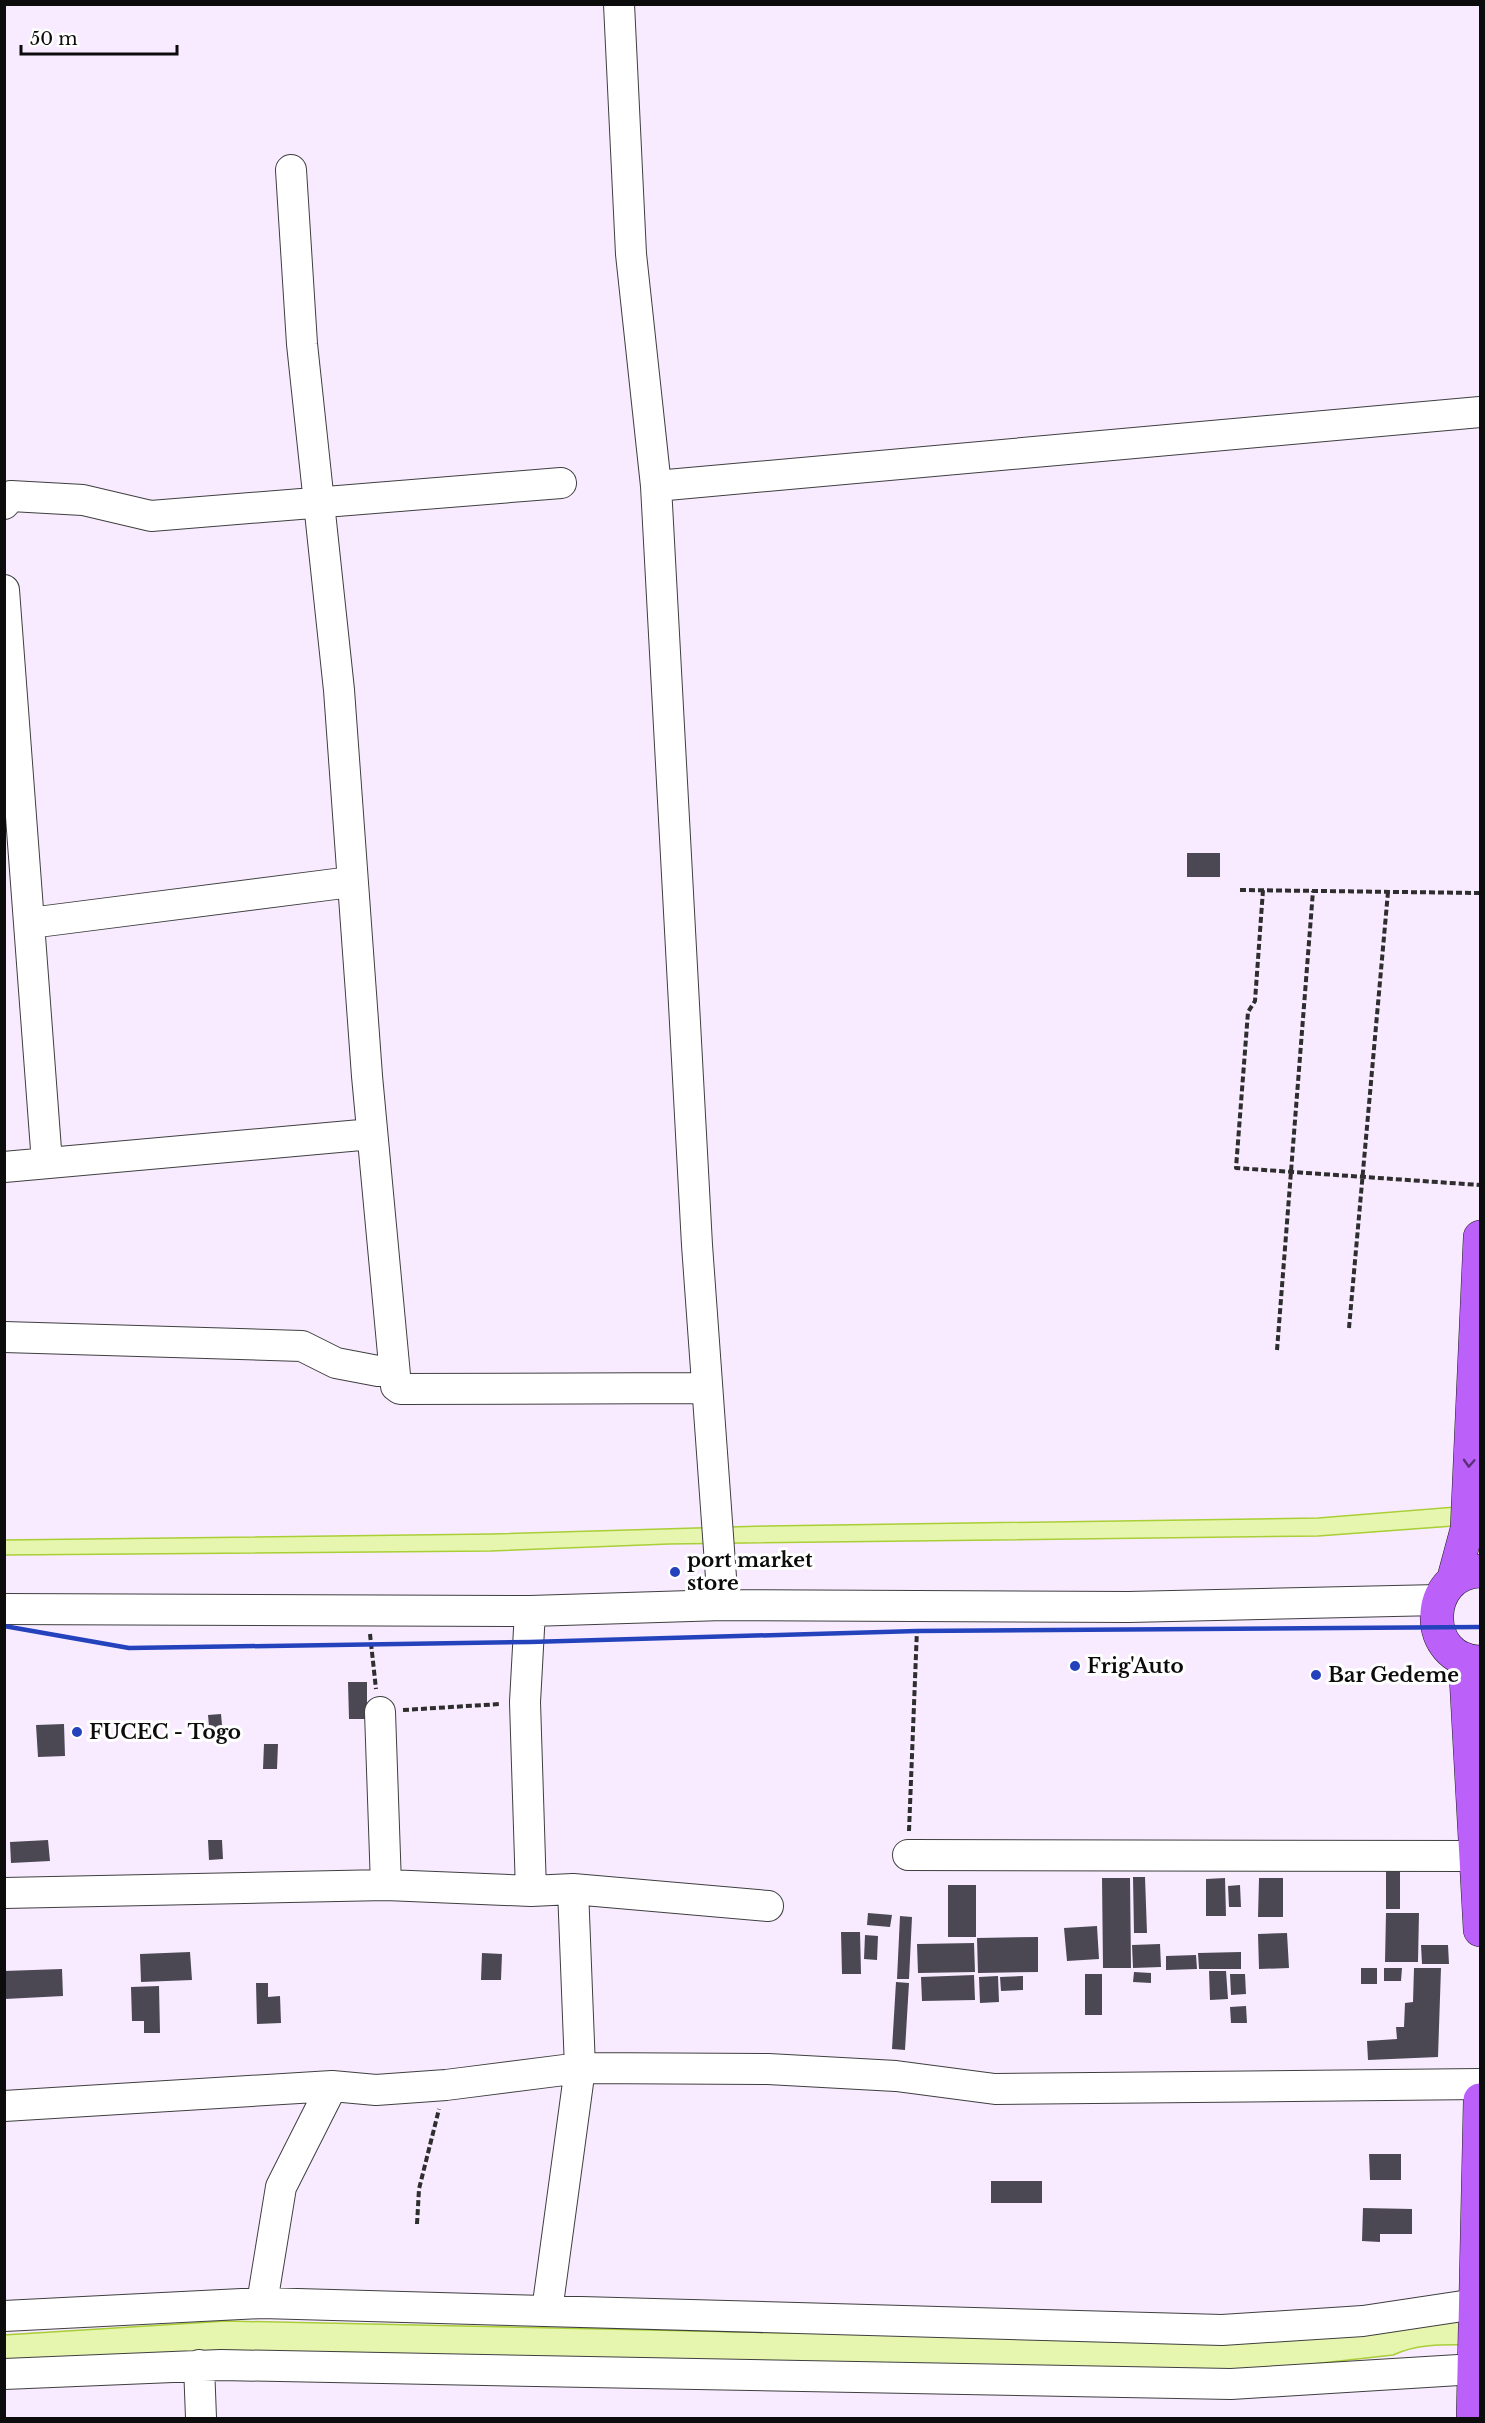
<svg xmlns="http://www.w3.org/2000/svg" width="1485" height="2423" viewBox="0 0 1485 2423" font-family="'Libre Baskerville',serif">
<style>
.water{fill:#e7f6af;stroke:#a9ce36;stroke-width:1.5}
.building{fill:#4b4854}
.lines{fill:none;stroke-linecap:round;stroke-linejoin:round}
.minor-casing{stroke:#3f3f3f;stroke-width:32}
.major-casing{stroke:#1d1d1d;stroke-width:34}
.path{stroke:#2e2e2e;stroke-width:4;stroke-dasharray:6 3;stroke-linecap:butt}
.minor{stroke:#fff;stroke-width:30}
.major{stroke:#bc60fa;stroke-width:33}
.rail{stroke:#2342bc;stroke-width:4.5}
.oneway{stroke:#5b3277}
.poi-dot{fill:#2342bc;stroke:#fff;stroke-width:2}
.labels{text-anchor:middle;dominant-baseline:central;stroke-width:6;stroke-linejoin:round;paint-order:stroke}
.poi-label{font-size:20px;font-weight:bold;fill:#0c0c0c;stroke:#fff;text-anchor:start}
</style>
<rect width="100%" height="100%" fill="#f8ebff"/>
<!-- water -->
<path class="water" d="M1480 1505V1524L1318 1536 669 1544 491 1551 5 1555 4 1540 491 1534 767 1526 1318 1518Z
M1480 2320V2345C1452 2345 1420 2342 1393 2355L1232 2373 331 2352H227L5 2365 4 2335 226 2321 787 2333 1325 2332Z"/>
<!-- building -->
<path class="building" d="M1187 853H1220V877H1187Z
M348 1682H367V1719H349Z
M221 1714 223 1736 210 1737 208 1715Z
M64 1724 65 1756 38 1757 36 1725Z
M264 1744H278L277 1769H263Z
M48 1840 50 1861 11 1863 10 1842Z
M208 1840H222L223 1859 209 1860Z
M1386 1871H1400V1909H1386Z
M1133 1877H1145L1147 1933H1134Z
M1102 1878H1130L1131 1968H1103Z
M1225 1878 1226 1916H1206V1879Z
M1259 1878H1283V1917H1258Z
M948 1885H976V1937H948Z
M1240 1885 1241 1907H1229L1228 1886Z
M868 1913 892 1915 890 1927 867 1925Z
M1386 1913H1419L1418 1962H1385Z
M900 1916 912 1917 909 1979H897Z
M1097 1926 1099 1959 1067 1961 1064 1928Z
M841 1932H860L861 1974H842Z
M1287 1933 1289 1968 1259 1969 1258 1934Z
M865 1935 878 1936 877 1960 864 1959Z
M1038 1937V1972L978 1973 977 1938Z
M974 1943 975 1972 918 1973 917 1944Z
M1160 1944 1161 1967 1133 1968 1132 1945Z
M1421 1945H1448L1449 1964H1422Z
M190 1952 192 1980 141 1982 140 1954Z
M1241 1952V1969H1199L1198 1953Z
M482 1953 502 1954 501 1980H481Z
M1196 1955 1197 1969 1166 1970V1956Z
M1361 1968H1377V1984H1361Z
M1384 1968H1402L1401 1981H1384Z
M1414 1968H1441L1438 2057 1368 2060 1367 2041 1397 2039 1396 2027H1404L1405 2003 1413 2002Z
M62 1969 63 1996 5 1999 4 1971Z
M1209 1971H1226L1228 1999 1210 2000Z
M1134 1972 1151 1973V1983L1133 1982Z
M1085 1974H1102V2015H1085Z
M1230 1974H1245L1246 1994 1231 1995Z
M974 1975 975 2000 922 2001 921 1977Z
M998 1976 999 2002 980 2003 979 1977Z
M1023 1976V1990L1001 1991 1000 1977Z
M896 1982 909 1983 905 2050 892 2049Z
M256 1983H268V1997L280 1996 281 2023 257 2024Z
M159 1986 160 2033H144V2021H132L131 1987Z
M1246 2006 1247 2023H1231L1230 2007Z
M1369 2154H1401V2180H1370Z
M991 2181H1042V2203H991Z
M1363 2208 1412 2209V2234H1380V2242L1362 2241Z"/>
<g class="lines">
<!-- minor casing -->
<g class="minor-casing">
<path id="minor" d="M619 4 631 254 656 486 697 1245 723 1605
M291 170 302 344 339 690 367 1076 396 1386 400 1389 707 1388
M656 486 1480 412
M4 504 11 496 83 500 151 516 561 483
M4 590 47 1163
M30 923 351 882
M4 1167 372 1134
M4 1337 302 1346 336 1363 378 1371 394 1370
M4 1609 530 1611 723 1605 1128 1607 1439 1600
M530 1611 525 1702 531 1891
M380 1712 386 1885
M908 1855 1476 1856
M4 1893 386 1885 531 1891 573 1889 768 1906
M4 2106 332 2086 376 2090 446 2085 580 2068 768 2069 896 2076 995 2089 1480 2084
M262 2303 281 2187 332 2086
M547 2311 580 2068 573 1889
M4 2316 262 2303 1222 2330 1363 2321 1476 2304
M199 2365 201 2418
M4 2374 221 2365 1231 2384 1475 2369"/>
</g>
<!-- major casing -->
<g class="major-casing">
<path id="major" d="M1480 1571C1423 1573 1422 1661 1480 1662
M1453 1581 1467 1529 1480 1237
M1465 1659 1480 1930
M1473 2418 1480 2100"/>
</g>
<!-- path -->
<path class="path" d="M1240 890 1480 893
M1263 890 1255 1001 1248 1012 1236 1168 1480 1185
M1349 1328 1388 892
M1277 1350 1313 891
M370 1634 376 1689
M403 1710 500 1704
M909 1831 917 1629
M417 2224 419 2189 439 2109"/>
<!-- minor -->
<use href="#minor" class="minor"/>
<!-- major -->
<use href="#major" class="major"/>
<!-- rail -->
<path class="rail" d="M4 1626 129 1648 530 1642 917 1631 1480 1627"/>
</g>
<!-- one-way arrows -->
<defs><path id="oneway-chevron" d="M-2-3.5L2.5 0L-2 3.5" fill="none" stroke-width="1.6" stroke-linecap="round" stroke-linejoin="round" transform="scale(1.5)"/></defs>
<use class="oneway" href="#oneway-chevron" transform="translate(1469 1463) rotate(93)"/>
<!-- markers -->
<g class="poi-dot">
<circle cx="675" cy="1572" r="6"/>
<circle cx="1075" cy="1666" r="6"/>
<circle cx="1316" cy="1675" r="6"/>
<circle cx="77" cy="1732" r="6"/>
</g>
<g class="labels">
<!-- poi labels -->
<g class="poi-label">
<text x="687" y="1560">port market<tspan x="687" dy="23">store</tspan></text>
<text x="1087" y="1666">Frig'Auto</text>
<text x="1328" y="1675">Bar Gedeme</text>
<text x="89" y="1732">FUCEC - Togo</text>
</g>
</g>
<!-- border -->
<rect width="1485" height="2423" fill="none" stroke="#0c0c0c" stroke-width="12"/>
<!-- scale -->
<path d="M21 45v9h156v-9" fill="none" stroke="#0c0c0c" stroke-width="3"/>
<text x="30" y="45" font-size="18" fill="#0c0c0c" stroke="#ffffff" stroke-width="4.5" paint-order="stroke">50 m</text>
</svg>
